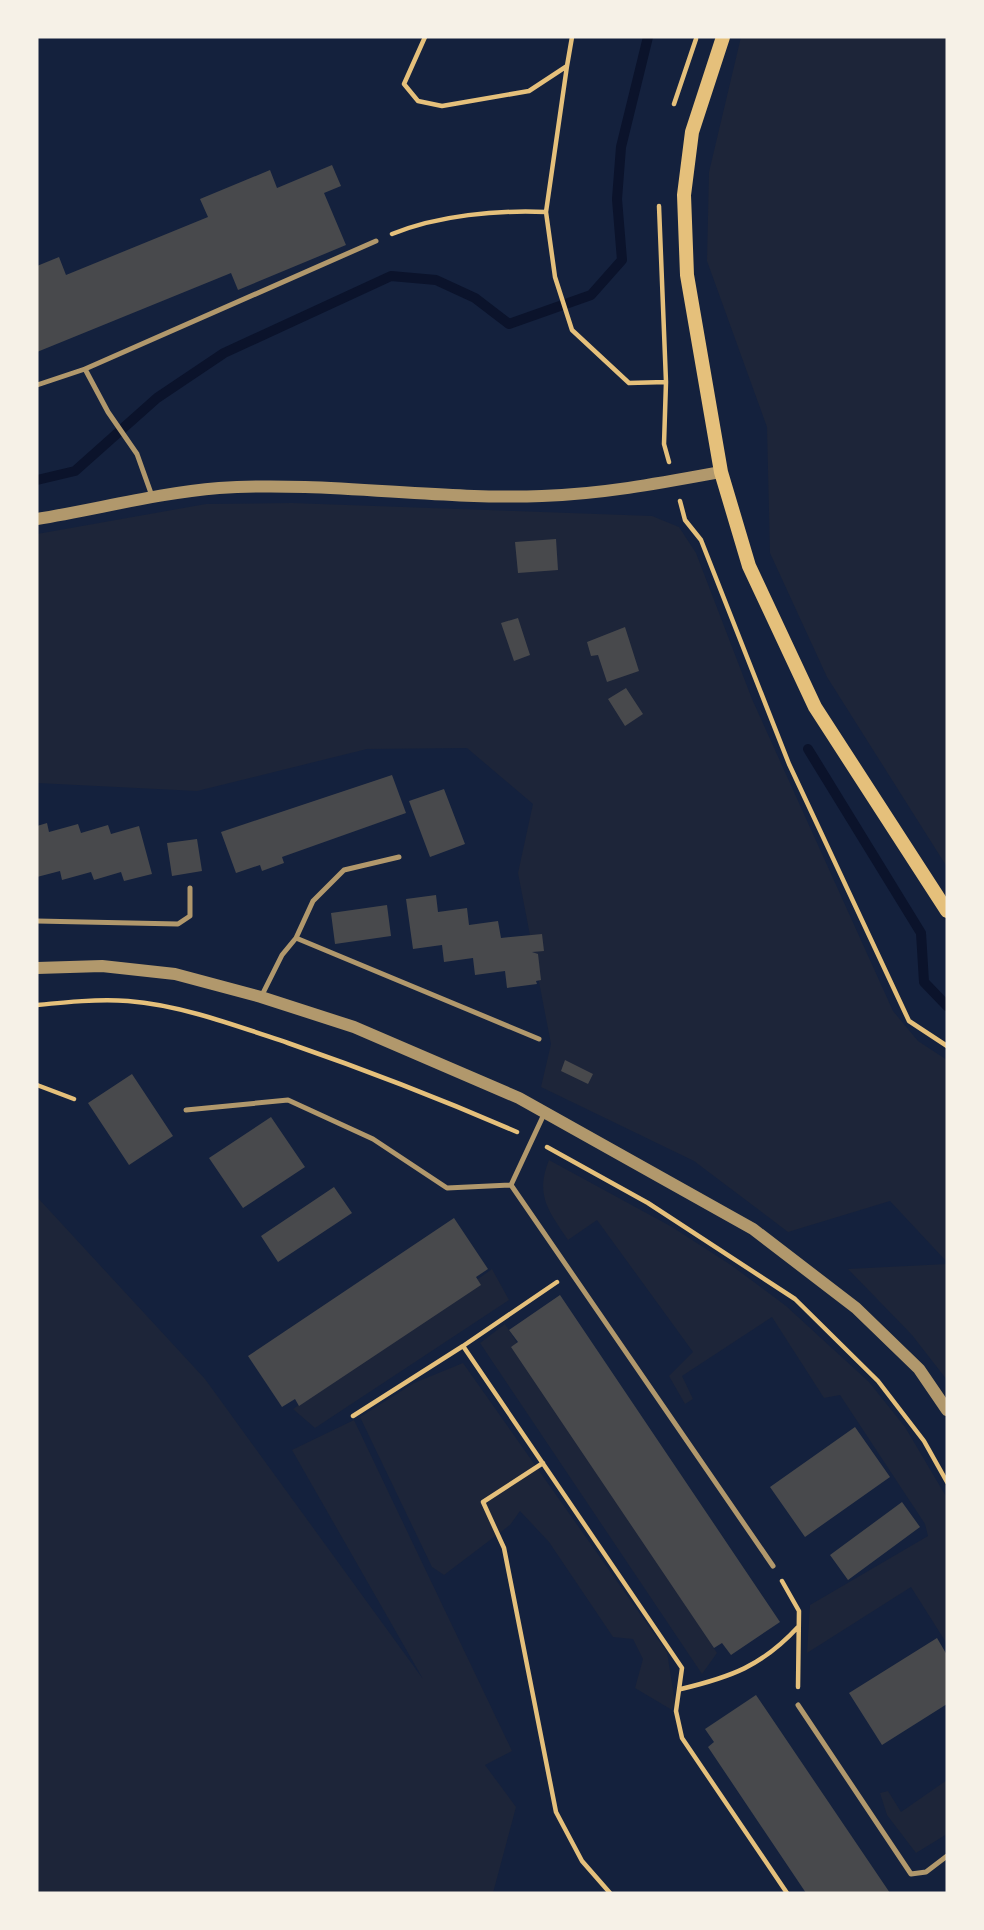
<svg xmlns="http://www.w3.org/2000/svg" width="984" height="1930" viewBox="0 0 984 1930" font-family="'Alegreya Sans',sans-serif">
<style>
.green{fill:#1d2539}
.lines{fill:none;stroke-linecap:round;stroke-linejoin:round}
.stream{stroke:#0b132b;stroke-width:10}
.building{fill:#48494c}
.path{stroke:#e5c07b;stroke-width:4.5}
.service{stroke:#b1986c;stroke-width:5}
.tertiary{stroke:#b1986c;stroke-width:12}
.secondary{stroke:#e5c07b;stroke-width:14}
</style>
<rect width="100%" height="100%" fill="#14213d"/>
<!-- green -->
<path class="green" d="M741 37H947V867L827 677 770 553 767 427 707 261 709 172Z
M292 503 652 516 679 527 696 553 752 699 893 1011 918 1041 947 1060V1262L890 1201 788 1232 694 1161 541 1087 551 1044 518 873 533 804 467 748 367 749 197 791 37 783V534L206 504Z
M549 1160 672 1227 731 1265 786 1306 869 1382 905 1427 947 1498V1644L911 1587 807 1653 810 1605 928 1536 925 1524 840 1395 824 1398 772 1317 682 1376 693 1399 685 1404 669 1376 693 1352 597 1220 568 1240C548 1210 535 1195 549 1160Z
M37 1197 205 1379 423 1679 292 1450 354 1420 512 1751 485 1765 516 1807 493 1893H37Z
M947 1264V1380L912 1335 848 1269Z
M492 1269 509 1300 315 1428 293 1409Z
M505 1324 717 1653 702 1674 480 1343Z
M463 1363 667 1652 675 1703 672 1710 635 1688 643 1659 633 1639 613 1637 549 1542 520 1511 510 1525 444 1575 432 1567 360 1417 414 1383Z
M947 1780V1834L916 1853 887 1815 880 1793 888 1791 901 1812Z"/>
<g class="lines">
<!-- stream -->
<path class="stream" d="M37 480 75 471 157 398 224 353 391 276 436 280 475 298 509 324 591 295 622 260 617 199 621 147 648 37
M808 749 921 933 924 982 947 1006"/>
</g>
<!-- building -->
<path class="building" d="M332 165 341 186 324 193 346 245 238 290 231 273 37 352V266L59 257 66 275 208 217 200 199 270 170 277 188Z
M556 539 558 570 518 573 515 542Z
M518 618 530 655 514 661 501 623Z
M625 627 639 671 607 682 598 655 591 656 587 642Z
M626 688 643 714 625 726 608 699Z
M392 775 406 813 282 857 284 863 262 871 260 865 236 873 221 832Z
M444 789 465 844 430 857 409 801Z
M47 823 49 832 78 824 81 833 108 825 111 834 139 826 152 874 124 881 121 872 94 880 91 872 62 880 60 871 37 877V826Z
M197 839 202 871 172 876 167 843Z
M436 895 438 912 467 908 469 925 498 921 501 938 542 934 544 951 532 952 538 954 541 980 536 981 537 984 507 988 505 971 475 975 473 958 444 962 442 945 413 949 406 899Z
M387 905 391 936 335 944 331 913Z
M565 1060 593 1074 588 1084 561 1071Z
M132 1074 173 1136 129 1165 88 1103Z
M271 1117 305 1167 243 1208 209 1158Z
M334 1187 352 1213 278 1262 261 1236Z
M454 1218 488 1269 476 1277 481 1285 299 1406 295 1399 282 1407 248 1356Z
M560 1295 780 1622 731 1655 722 1643 714 1648 511 1347 518 1342 509 1330Z
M855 1427 890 1477 805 1537 770 1487Z
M902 1502 920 1527 848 1580 830 1555Z
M937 1638 947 1655V1704L882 1745 849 1693Z
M756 1695 890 1893H806L708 1747 714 1742 705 1729Z"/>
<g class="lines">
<!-- path -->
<path class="path" d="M425 37 404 84 418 101 442 106 529 91 567 66 546 212 555 277 572 330 629 383 666 382
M567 66 572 37
M674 104 696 39
M659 206 666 382 664 444 669 462
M392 234C439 215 497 210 546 212
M680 501 685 520 701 540 789 764 909 1021 947 1046
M37 1005C67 1002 97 999 128 1001 181 1005 237 1026 288 1043 366 1070 441 1099 517 1132
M37 1085 74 1099
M547 1147 648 1203 795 1299 878 1381 924 1441 947 1482
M463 1346 682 1668 676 1711 682 1738 787 1893
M353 1416 463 1346 557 1282
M543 1463 483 1502 504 1548 556 1812 582 1861 610 1893
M782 1581 799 1611 798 1687
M681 1689C731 1677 762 1666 798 1627"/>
<!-- service -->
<path class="service" d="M85 369 376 241
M37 385 85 369 108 412 137 454 152 496
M37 921 178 924 190 916V888
M296 938 313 901 344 870 399 857
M261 997 282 955 296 938 539 1039
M186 1110 288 1100 373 1139 447 1188 511 1185
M545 1112 511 1185 773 1566
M798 1705 911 1874 926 1872 947 1856"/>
<!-- tertiary -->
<path class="tertiary" d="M37 519C98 509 158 493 219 488 327 481 435 500 542 496 603 494 661 483 721 472
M37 968 102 966 175 974 261 997 354 1027 519 1098 753 1229 856 1308 919 1369 947 1410"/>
<!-- secondary -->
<path class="secondary" d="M723 37 692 132 684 195 687 275 721 472 749 566 815 707 947 911"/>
</g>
<!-- border -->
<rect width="984" height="1930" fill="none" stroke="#f6f1e7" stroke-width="77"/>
</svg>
